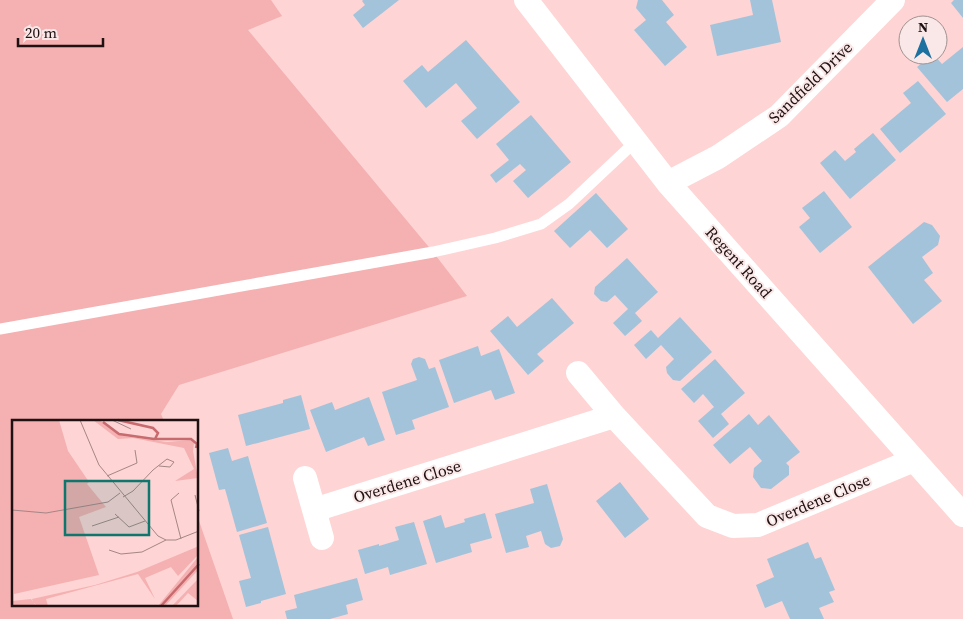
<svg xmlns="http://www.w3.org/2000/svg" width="963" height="619" viewBox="0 0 963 619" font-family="'Source Serif 4',serif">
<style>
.green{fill:#f5b0b1}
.building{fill:#a3c3da}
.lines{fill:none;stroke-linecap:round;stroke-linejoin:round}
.lane{stroke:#fff;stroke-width:11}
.street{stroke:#fff;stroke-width:24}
.labels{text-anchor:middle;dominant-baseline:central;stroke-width:4;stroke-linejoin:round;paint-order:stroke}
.street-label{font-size:16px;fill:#1f1011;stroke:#fae8e8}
.inset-river{fill:none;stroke:#c76b6f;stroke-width:2.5}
.inset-road{fill:none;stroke:#a58686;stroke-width:1}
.view{fill:#0f766e;fill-opacity:0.15;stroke:#0f766e;stroke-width:2.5}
.inset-edge{fill:none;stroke:#1f1011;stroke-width:2.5}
</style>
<rect width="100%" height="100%" fill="#fed4d4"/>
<!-- green -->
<path class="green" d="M0 0H271L282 16 248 30 433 252 467 296 179 385 161 414 164 421 14 422V605H198V518L233 619H0Z"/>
<!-- building -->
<path class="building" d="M363 0H399L363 28 353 15 365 5 362 1Z
M638 0H662L674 15 666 22 687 47 665 66 634 30 646 20 636 8Z
M750 0H772L781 42 717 56 710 25 753 15Z
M954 0H963V18L951 3Z
M466 40 520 102 477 139 461 121 477 108 456 83 426 108 403 81 422 65 428 72Z
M963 47V89L947 102 917 67 932 55H934L942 64Z
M918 81 946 114 900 153 880 129 911 103 903 93Z
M531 115 571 162 528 198 513 181 526 170 520 164 496 183 490 175 509 160 496 144Z
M873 133 896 160 850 199 820 163 835 150 845 161 856 152 854 149Z
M824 191 852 227 820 253 799 227 810 218 802 208Z
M596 193 628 229 607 248 590 230 570 248 554 231Z
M924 222 932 225 940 236 938 245 922 257 933 273 924 280 942 301 913 324 868 267Z
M627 258 658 292 635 313 642 321 625 336 613 323 628 309 615 295 607 302 601 301 594 294 595 287Z
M552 298 574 323 537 354 544 361 528 375 490 331 508 316 517 327Z
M680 317 712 352 680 381 673 380 667 373 666 367 674 359 661 345 646 359 634 345 651 330 658 338Z
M478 346 481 356 499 349 515 393 495 400 491 390 454 403 439 360Z
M419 357 425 359 429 369 435 367 449 407 412 420 415 429 396 435 382 392 417 380 411 364 413 359Z
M715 359 745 393 721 414 729 424 713 438 698 421 714 407 703 394 694 403 681 389Z
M301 395 310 429 246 446 238 415 283 403V400Z
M369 397 385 440 368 446 364 437 326 452 310 410 332 402 335 410Z
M749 414 758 425 769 415 800 452 786 463 789 466V475L771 489 761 488 753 477 754 468 762 461 750 447 730 464 713 445Z
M228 448 232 461 248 456 267 523 237 532 225 489 219 490 209 453Z
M620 482 649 519 625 538 596 501Z
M547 484 563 539 560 546 551 548 545 544 541 531 526 536 529 547 506 553 495 514 534 503 530 489Z
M485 513 492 538 470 544 472 552 436 563 423 521 441 515 445 528 465 522 464 519Z
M414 522 427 564 390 575 388 567 365 574 358 550 379 544V546L399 540 395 527Z
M268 527 286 594 261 601V603L246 607 239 581 251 578 239 535Z
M808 542 815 559 821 557 835 590 829 592 834 602 819 608 824 619H790L782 601 765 608 756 585 774 577 767 559Z
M357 578 363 600 346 605 348 614 330 619H287L285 611 297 608 294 595Z"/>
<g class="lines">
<!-- lane -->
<path class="lane" d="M0 329 433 252 495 238 541 224 569 204 635 142"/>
<!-- street -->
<path class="street" d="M526 0 668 183 963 515
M668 183 718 157 779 116 893 0
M578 373 614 416 707 516 733 526 758 525 914 460
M305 478 322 538
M314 510 614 416"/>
</g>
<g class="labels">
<!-- street labels -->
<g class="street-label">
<text transform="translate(810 82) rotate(-44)">Sandfield Drive</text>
<text transform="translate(739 262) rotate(48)">Regent Road</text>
<text transform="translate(407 481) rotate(-17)">Overdene Close</text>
<text transform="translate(818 500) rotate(-23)">Overdene Close</text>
</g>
</g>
<!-- overview -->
<g transform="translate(12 420)">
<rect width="186" height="186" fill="#fed4d4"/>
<path d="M0 0H47L56 31 77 62 75 64 94 87 67 97 87 155 2 174ZM81 0H87L111 16 155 22 179 20 182 23 181 31 186 58 163 61 182 49 172 28 121 18 106 19ZM187 126 186 135 166 156 159 147 133 158 143 179 126 154 34 179 36 186H25L21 182 20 179 83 165 125 152ZM186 137V150L153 186H146ZM186 159V181L176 173 164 186H160ZM19 179 24 186H0V181Z" fill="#f5b0b1"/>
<path class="inset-river" d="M106 0 141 8 146 13 143 19H179L185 24 184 28M91 2 107 14 142 19M149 186 187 144"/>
<path class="inset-road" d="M68 0 87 45 146 116 154 120H164L187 111M100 0 119 9M95 56 125 43 123 30M167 73 159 80 169 119M183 75 187 91M111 77 121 71 141 50 155 39 162 42 158 47 147 46M0 90 34 93 96 82 108 73M103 94 117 107 133 101M80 106 107 97M97 130 109 134 130 132 154 120"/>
<path class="view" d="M53 61H137V115H53Z"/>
<rect width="186" height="186" class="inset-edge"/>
</g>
<!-- north arrow -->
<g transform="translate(923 40)"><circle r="24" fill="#fae8e8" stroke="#a29292"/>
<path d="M0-4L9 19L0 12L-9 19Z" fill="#1d71a1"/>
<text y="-8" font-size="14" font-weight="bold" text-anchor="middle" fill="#1f1011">N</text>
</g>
<!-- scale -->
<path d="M18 38v8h85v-8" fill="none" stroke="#1f1011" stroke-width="2.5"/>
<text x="25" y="38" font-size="15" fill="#1f1011" stroke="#fae8e8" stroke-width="4" paint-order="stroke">20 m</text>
</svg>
